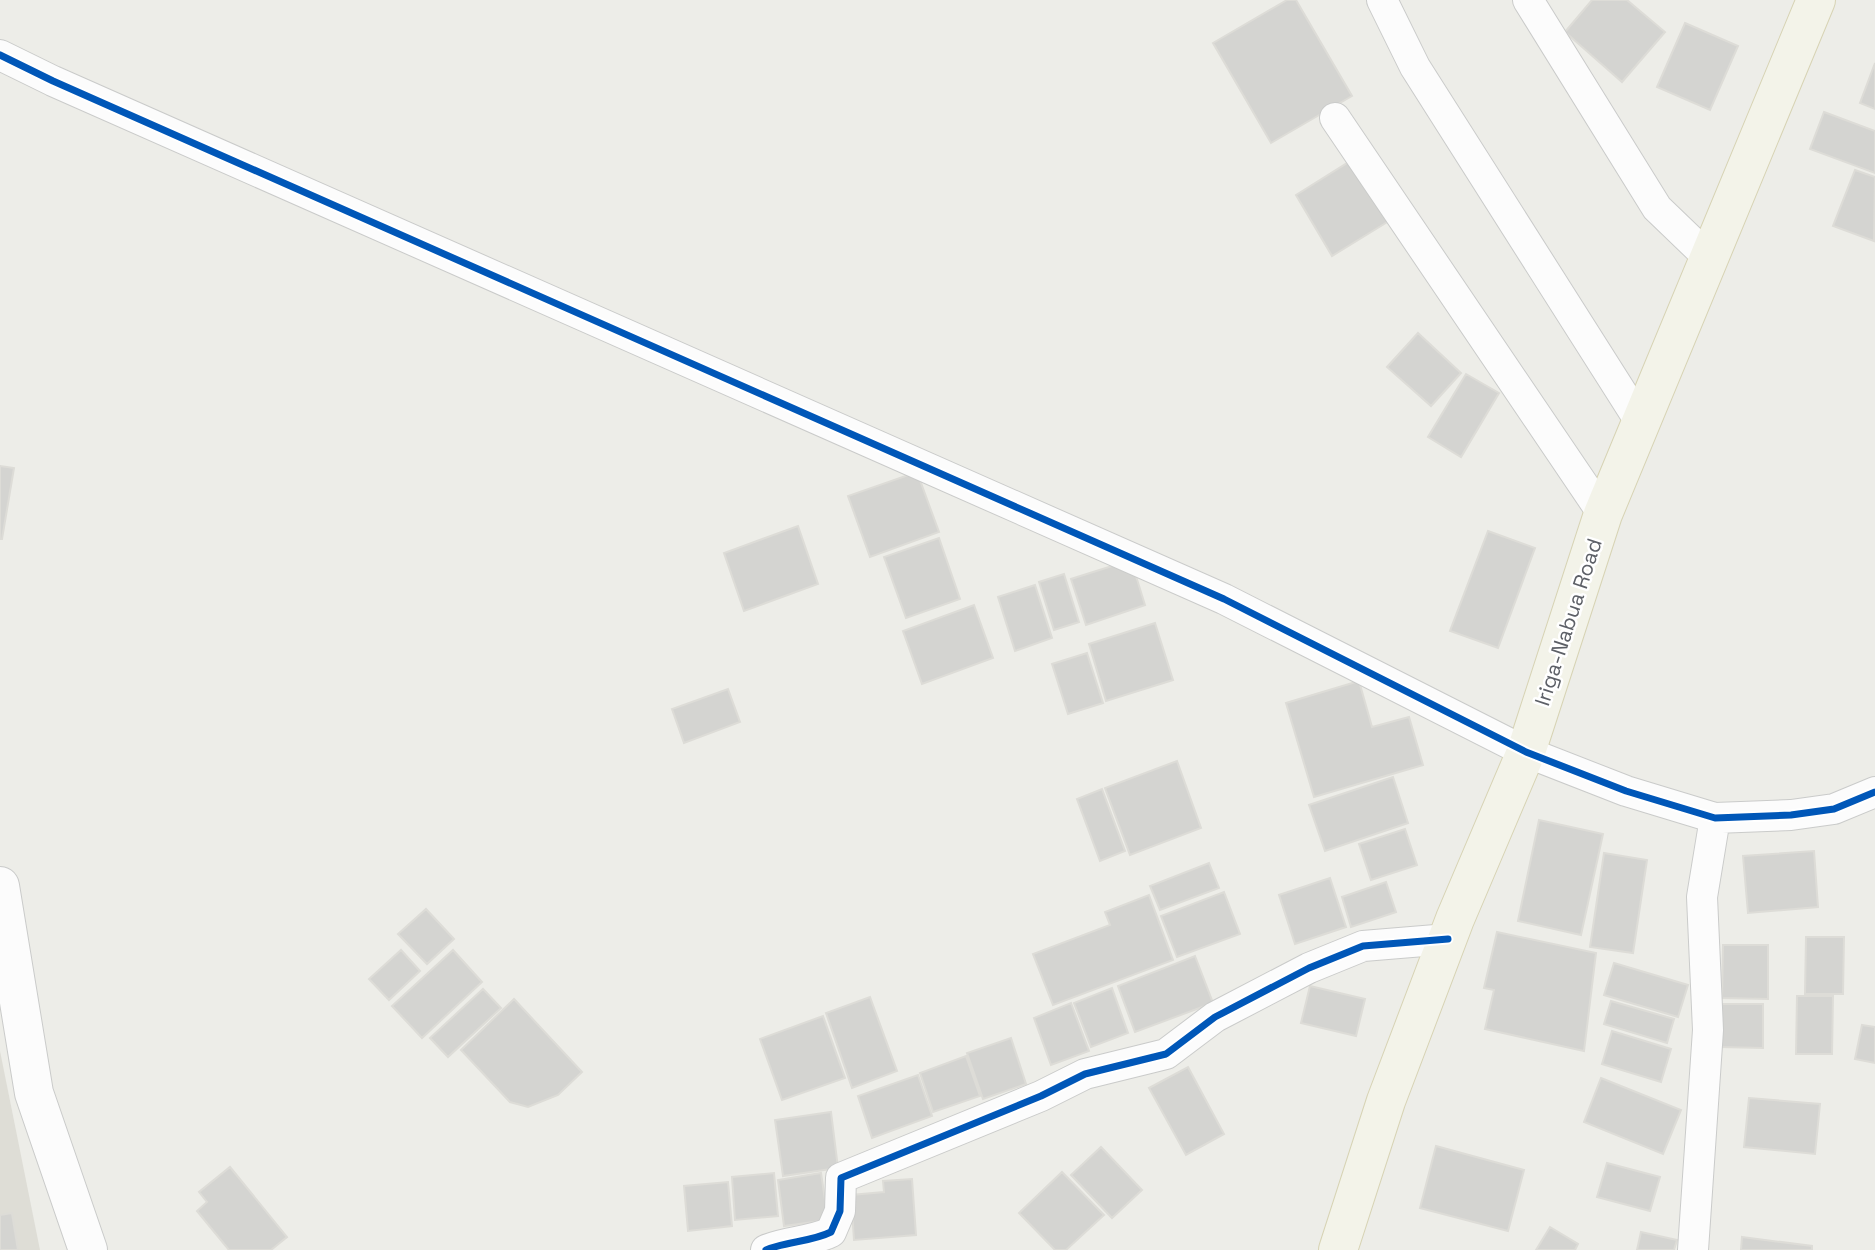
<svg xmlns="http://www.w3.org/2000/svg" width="1875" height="1250" viewBox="0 0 1875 1250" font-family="'Space Grotesk',sans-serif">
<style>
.education{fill:#deddd6}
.building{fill:#d4d4d1;stroke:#dddcd7;stroke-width:2}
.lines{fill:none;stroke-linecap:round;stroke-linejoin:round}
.minor-casing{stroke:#cacbca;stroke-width:32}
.tertiary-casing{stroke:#cacbca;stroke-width:40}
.primary-casing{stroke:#d7d3b4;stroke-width:40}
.minor{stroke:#fcfcfc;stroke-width:30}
.tertiary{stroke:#fcfcfc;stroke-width:38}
.primary{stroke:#f3f3e9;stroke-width:38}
.cycleway-casing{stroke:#fff;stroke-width:11}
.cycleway{stroke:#0057b8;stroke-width:7}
.labels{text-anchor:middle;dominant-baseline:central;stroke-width:5;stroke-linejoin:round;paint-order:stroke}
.street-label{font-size:21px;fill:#5d6067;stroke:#fff}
</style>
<rect width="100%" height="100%" fill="#edede8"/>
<!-- education -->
<path class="education" d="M0 1051 40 1250H0Z"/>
<!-- building -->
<path class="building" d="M1287 0H1296L1352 96 1271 143 1213 43Z
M1592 0H1627L1665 32 1622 82 1565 32Z
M1685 23 1738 46 1710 110 1657 87Z
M1875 63V109L1860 103Z
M1824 112 1875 131V173L1810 149Z
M1352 160 1389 221 1332 256 1296 195Z
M1855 170 1875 177 1874 241 1833 226Z
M1418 333 1461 373 1431 406 1387 367Z
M1466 374 1499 393 1461 457 1428 437Z
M0 466 14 468 2 539H0Z
M917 472 939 532 870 557 848 496Z
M798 526 818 584 744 611 724 553Z
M1488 531 1535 548 1498 648 1450 631Z
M939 538 960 599 906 618 884 557Z
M1131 560 1145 605 1086 625 1071 579Z
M1064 574 1079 622 1054 630 1039 582Z
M1035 585 1052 638 1015 651 998 597Z
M974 605 993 658 922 684 903 631Z
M1155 623 1173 680 1106 701 1089 644Z
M1087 653 1103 703 1068 714 1052 664Z
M1359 681 1372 727 1409 717 1423 765 1314 797 1286 703Z
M728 689 740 722 684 743 672 709Z
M1177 761 1201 828 1130 855 1105 788Z
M1393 777 1408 823 1325 851 1309 805Z
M1102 789 1125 851 1100 861 1077 799Z
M1539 820 1603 834 1581 935 1518 921Z
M1405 829 1417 865 1371 880 1359 844Z
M1814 851 1818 907 1748 913 1743 856Z
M1604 853 1647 860 1633 953 1590 947Z
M1209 863 1219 888 1160 910 1150 886Z
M1330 878 1346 927 1295 944 1279 895Z
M1386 882 1396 912 1351 927 1342 897Z
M1224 892 1240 934 1177 957 1161 916Z
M1149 895 1173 960 1053 1005 1033 954 1110 925 1105 912Z
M426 909 454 939 427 964 398 934Z
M1497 932 1596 953 1584 1051 1485 1029 1494 990 1484 988Z
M1806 937H1844L1843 994H1805Z
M1723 945H1768V999L1722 998Z
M401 950 420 971 389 1000 369 979Z
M453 950 482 982 422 1038 392 1006Z
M1195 956 1213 1003 1135 1032 1118 986Z
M1614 963 1688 985 1678 1017 1604 995Z
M1310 986 1365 999 1356 1036 1301 1023Z
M1112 988 1128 1033 1091 1047 1074 1003Z
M483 989 501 1008 448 1057 430 1038Z
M1797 996H1833L1832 1054H1796Z
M870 997 897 1071 852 1088 826 1013Z
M514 999 582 1072 558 1095 528 1107 510 1102 461 1050Z
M1611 1001 1674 1019 1667 1043 1604 1024Z
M1071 1003 1089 1051 1051 1065 1034 1018Z
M1722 1004H1763V1048L1721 1047Z
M823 1016 845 1078 782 1100 760 1039Z
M1862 1025 1875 1027V1063L1855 1059Z
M1612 1031 1671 1049 1661 1082 1602 1064Z
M1011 1038 1026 1084 983 1099 967 1053Z
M966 1056 980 1096 933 1112 920 1073Z
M1188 1067 1224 1134 1186 1155 1149 1088Z
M918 1075 932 1116 872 1138 858 1096Z
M1601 1078 1681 1110 1663 1154 1584 1122Z
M1749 1098 1820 1104 1815 1154 1744 1147Z
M831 1112 838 1168 783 1176 775 1120Z
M1436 1146 1524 1170 1508 1231 1420 1208Z
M1101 1147 1142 1190 1112 1218 1071 1175Z
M1607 1163 1660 1177 1650 1211 1597 1197Z
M230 1167 287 1237 271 1250H229L197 1211 207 1202 199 1192Z
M1062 1172 1104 1215 1066 1250H1055L1019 1213Z
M774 1173 778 1216 735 1220 732 1177Z
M821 1173 828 1220 784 1226 778 1180Z
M912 1179 916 1235 854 1240 851 1195 884 1192 883 1181Z
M728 1182 732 1226 688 1231 684 1186Z
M12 1213 18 1250H0V1215Z
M1550 1227 1578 1244 1575 1250H1536Z
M1641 1232 1677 1240 1674 1250H1637Z
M1742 1237 1812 1246V1250H1741Z"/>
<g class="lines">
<!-- minor casing -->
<g class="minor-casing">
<path id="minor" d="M1382 0 1415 67 1641 423
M1528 0 1657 208 1709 258
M0 55 53 81 1224 599 1526 752 1626 791 1715 818 1791 815 1834 809 1875 792
M1335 118 1603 514
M766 1250C787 1241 811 1242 831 1232L840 1211 841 1178 1041 1096 1085 1074 1166 1054 1215 1017 1309 968 1363 946 1448 939
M1693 1250 1708 1030 1702 897 1715 818"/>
</g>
<!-- tertiary casing -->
<g class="tertiary-casing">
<path id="tertiary" d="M0 886 34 1093 88 1250"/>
</g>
<!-- primary casing -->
<g class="primary-casing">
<path id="primary" d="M1338 1250 1386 1101 1455 919 1526 752 1603 514 1816 0"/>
</g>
<!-- minor -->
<use href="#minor" class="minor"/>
<!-- tertiary -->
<use href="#tertiary" class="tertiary"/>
<!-- primary -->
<use href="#primary" class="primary"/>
<!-- cycleway casing -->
<g class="cycleway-casing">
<path id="cycleway" d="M0 55 53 81 1224 599 1526 752 1626 791 1715 818 1791 815 1834 809 1875 792
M766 1250C787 1241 811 1242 831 1232L840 1211 841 1178 1041 1096 1085 1074 1166 1054 1215 1017 1309 968 1363 946 1448 939"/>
</g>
<!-- cycleway -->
<use href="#cycleway" class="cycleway"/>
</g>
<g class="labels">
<!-- street labels -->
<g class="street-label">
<text transform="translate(1568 622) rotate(-72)">Iriga-Nabua Road</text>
</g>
</g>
</svg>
